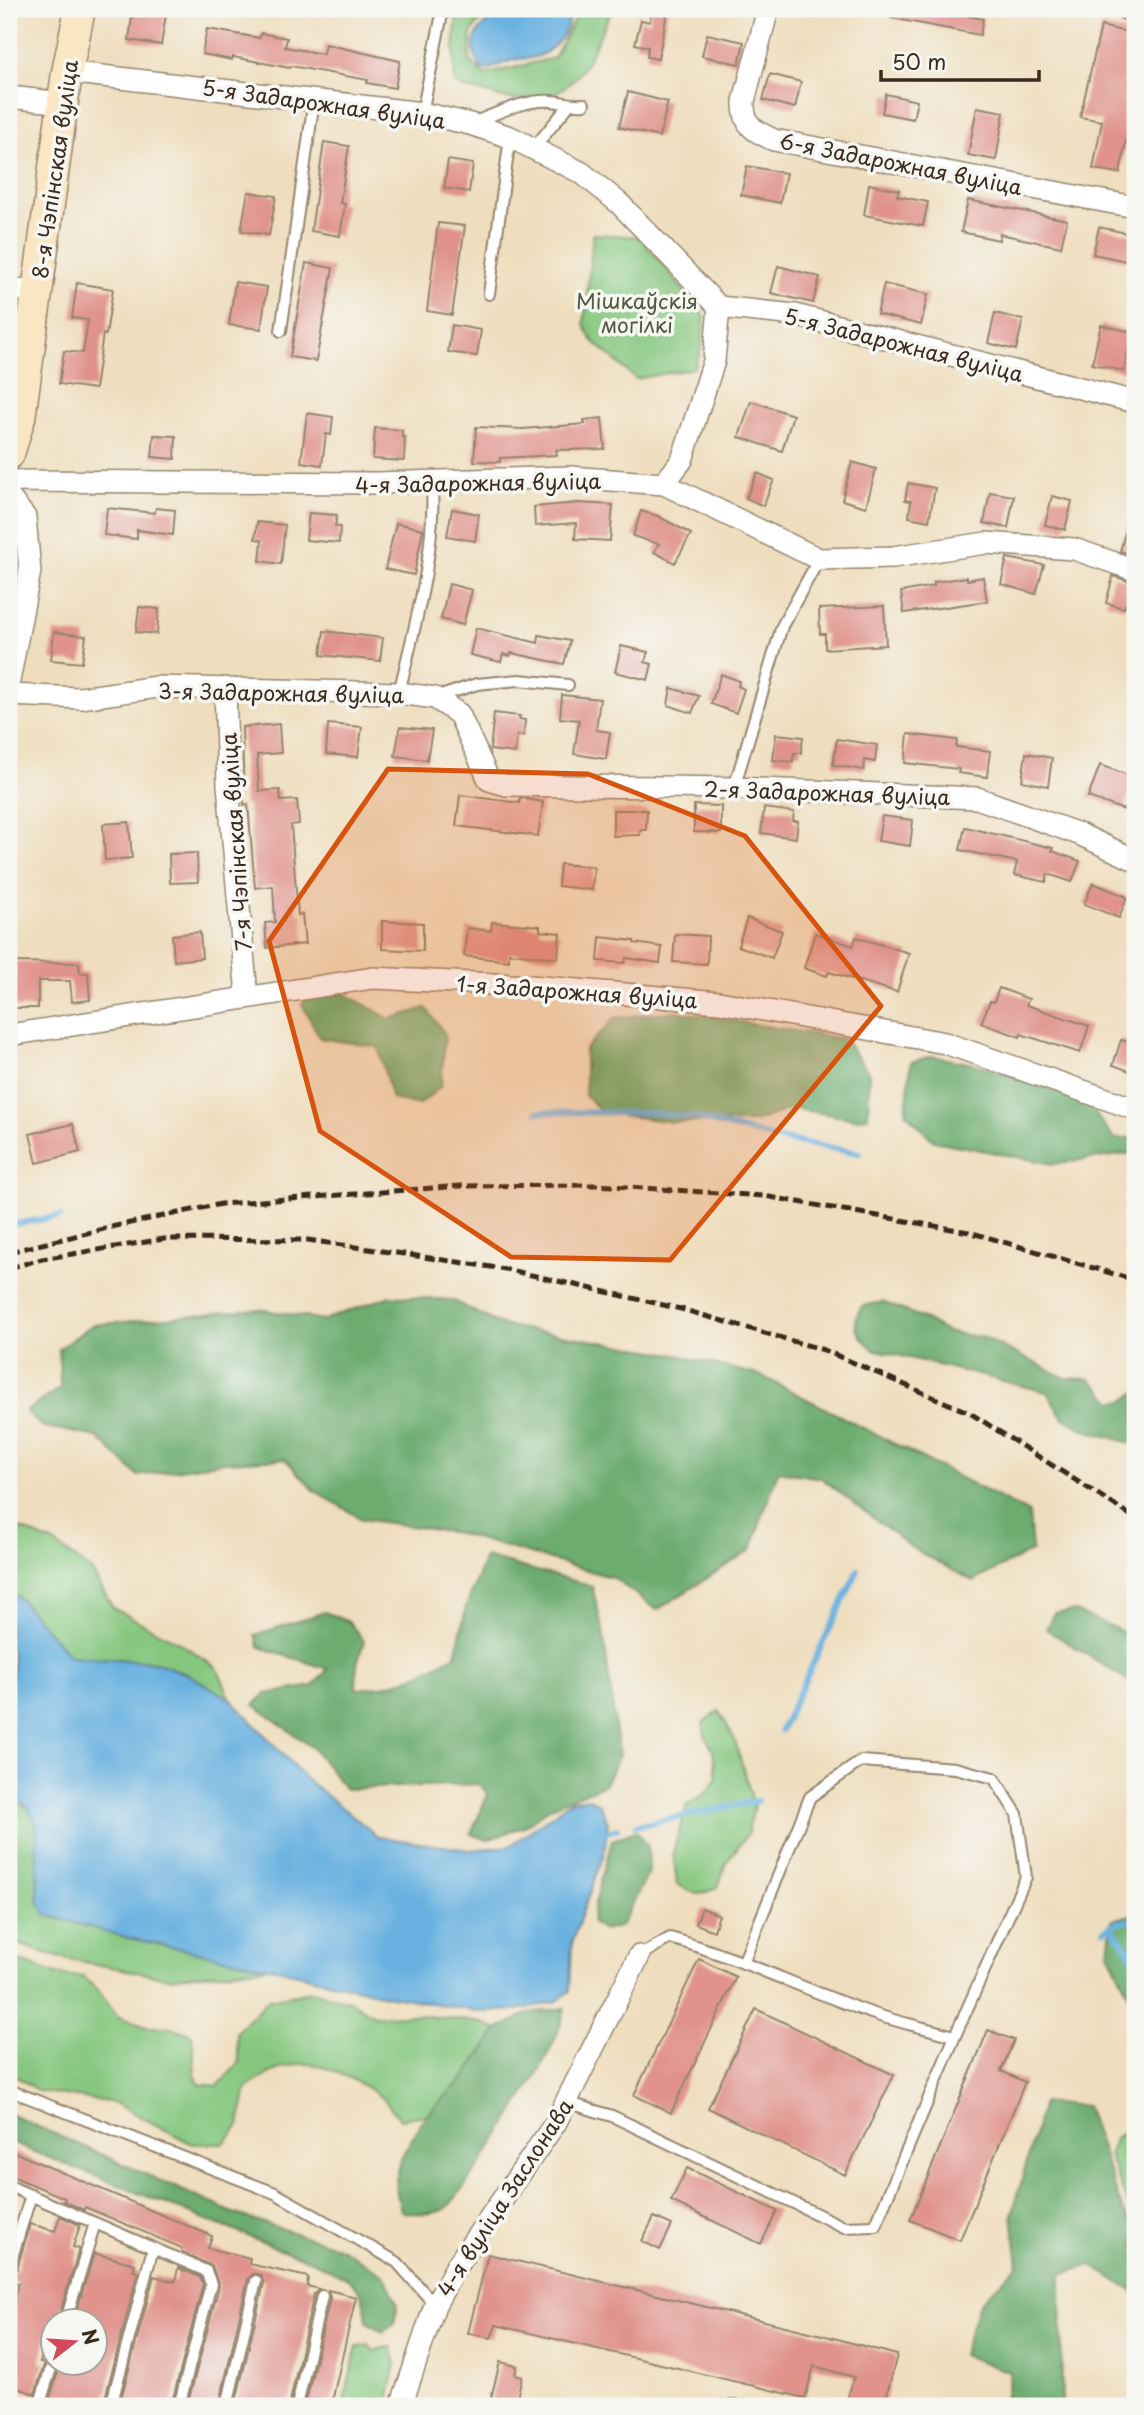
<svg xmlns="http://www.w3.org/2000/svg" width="1144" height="2415" viewBox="0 0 1144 2415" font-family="'Playpen Sans',sans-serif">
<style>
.green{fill:#86c780;stroke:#60784f;stroke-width:2}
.forest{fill:#6cac6e;stroke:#546b46;stroke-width:2}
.water{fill:#68b1e0;stroke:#526e7f;stroke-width:2}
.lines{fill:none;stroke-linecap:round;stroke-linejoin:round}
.stream{stroke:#68b1e0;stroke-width:6}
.building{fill:#e0928b}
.service-casing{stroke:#95846e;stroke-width:14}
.minor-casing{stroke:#95846e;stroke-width:24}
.secondary-casing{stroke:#95846e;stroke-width:33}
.service{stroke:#fff;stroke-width:10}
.minor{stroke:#fff;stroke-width:21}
.secondary{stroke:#fbe6c4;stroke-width:30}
.rail{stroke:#3b2a1e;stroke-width:5;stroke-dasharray:10 5;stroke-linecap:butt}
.marked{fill:#d7540e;fill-opacity:0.2;stroke:#d7540e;stroke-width:5;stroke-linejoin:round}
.labels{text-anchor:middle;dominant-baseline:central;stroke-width:7;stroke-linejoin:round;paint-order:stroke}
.street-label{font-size:21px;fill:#3b2a1e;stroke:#f6f6f2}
.park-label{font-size:21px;fill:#52593b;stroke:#f6f6f2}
</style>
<rect width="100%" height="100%" fill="#f6f6f2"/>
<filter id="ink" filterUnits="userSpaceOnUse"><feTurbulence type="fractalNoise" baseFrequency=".0143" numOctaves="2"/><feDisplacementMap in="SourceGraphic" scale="14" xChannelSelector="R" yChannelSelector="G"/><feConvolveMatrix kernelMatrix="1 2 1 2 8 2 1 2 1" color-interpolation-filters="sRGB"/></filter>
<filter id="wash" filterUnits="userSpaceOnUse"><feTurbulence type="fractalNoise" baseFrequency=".00686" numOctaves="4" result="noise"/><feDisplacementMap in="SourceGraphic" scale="28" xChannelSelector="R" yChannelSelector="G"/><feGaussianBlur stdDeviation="1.57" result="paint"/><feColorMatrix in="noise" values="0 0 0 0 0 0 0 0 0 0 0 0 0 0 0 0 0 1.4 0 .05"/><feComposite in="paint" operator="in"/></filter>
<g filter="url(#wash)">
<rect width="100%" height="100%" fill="#efdebe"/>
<!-- green -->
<path class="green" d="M457 9H478L484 13 471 34 470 61 484 75 554 58 575 18 573 9H613C601 28 593 55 580 72 559 101 521 105 490 94 475 88 469 94 455 83L454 51Z
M593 234 640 237 705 317 701 350 694 368 636 379 592 340 584 324Z
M9 1524 54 1543 91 1570 113 1608 180 1643 217 1668 231 1699 187 1674 155 1662 70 1656 18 1597 9 1595Z
M719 1711 734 1738 754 1805 748 1833 726 1863 718 1887C701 1896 692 1894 677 1884L673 1852 687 1805 705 1794 717 1778 713 1751 705 1735 703 1723Z
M9 1799 27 1806 36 1823 38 1900 47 1915 129 1938 269 1967 169 1978 58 1957 9 1941Z
M9 1960 27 1963 59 1975 84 1977 100 1993 117 2016 146 2027H171L192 2035 195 2074 199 2084 218 2086 239 2063 236 2032 269 1999 312 1991 352 2002 374 2016 417 2015 461 2020 483 2023 497 2030 465 2077 426 2115 400 2119C394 2113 389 2104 382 2098 367 2085 327 2065 307 2064 287 2062 262 2076 247 2088L239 2126 223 2144H192L115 2103 38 2091 9 2071Z
M1135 2128V2218L1130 2211 1109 2155 1116 2137Z
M369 2345 373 2351 391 2346 396 2363 387 2406H343L357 2347Z"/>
<!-- forest -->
<path class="forest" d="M344 993 390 1019 426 1008 445 1034 441 1086 419 1105 392 1099 378 1047 320 1038 302 1004 309 995Z
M675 1011 844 1039 869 1073 868 1117 855 1119 792 1108 754 1122H673L604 1113 585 1096V1049L615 1018Z
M932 1056 979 1065 1085 1100 1114 1139 1135 1137V1153L1053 1164 934 1141 906 1113 911 1062Z
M390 1296 452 1300 501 1325 673 1354 762 1376 1029 1513 1032 1551 973 1581 915 1550 821 1478 778 1471 751 1550 657 1610 614 1578 457 1533 362 1519 315 1491 285 1459 223 1462 138 1476 97 1437 41 1426 26 1411 60 1388 59 1349 92 1325 259 1309 324 1320Z
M882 1302 918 1316 947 1332 985 1338 1065 1378 1090 1379 1113 1402 1124 1401 1135 1393V1444L1085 1430 1063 1418 1047 1392 873 1349C858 1334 849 1327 862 1306Z
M485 1557 592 1586 603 1631 619 1755 605 1784 549 1808 525 1826 487 1840 471 1834 488 1794 479 1784 345 1789 313 1748 254 1705 266 1694 313 1686 328 1669 259 1647 255 1635 325 1612 349 1622 364 1641 357 1664 356 1689C398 1687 421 1674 456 1655L466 1607Z
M1074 1611 1135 1637V1685L1046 1629 1054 1613Z
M636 1831 648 1846 649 1872 621 1926 604 1931 592 1922 595 1903 612 1840Z
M1135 1914V2007L1108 1952 1112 1920Z
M565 2008C561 2030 549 2052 538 2072 526 2093 458 2204 443 2210 430 2215 414 2214 401 2211L395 2184 402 2156 426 2115 465 2077 497 2030 529 2013Z
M1043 2103 1086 2106 1123 2211 1135 2227V2293L1091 2265 1061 2274 1062 2406H1004L1010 2372 962 2355 979 2304 1018 2265 1012 2215Z
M9 2114 236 2214 341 2248 384 2275 398 2304 394 2324 383 2332 367 2322C363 2280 352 2281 316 2263L9 2142Z"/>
<!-- water -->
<path class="water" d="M499 9H568C573 31 552 54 531 58 525 59 519 58 514 60 502 62 494 70 482 70 463 42 479 29 499 9Z
M9 1595 18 1597 70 1656 155 1662 187 1674 231 1699 305 1778 379 1837 470 1850 510 1846 571 1801 588 1798 600 1805 608 1822 604 1854 572 1941 570 1991 556 2002 517 2010 483 2012 381 1994 269 1967 129 1938 46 1915 38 1900 36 1823 27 1806 9 1799V1688C13 1676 14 1656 9 1644Z"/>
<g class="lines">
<!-- stream -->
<path class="stream" d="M537 1112 654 1113 692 1117 775 1138 859 1153
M9 1225 61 1216
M781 1730 858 1570
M635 1826 757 1801
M607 1832 617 1829
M1110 1926 1135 1959
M1104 1930 1117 1923 1135 1920"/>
</g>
<g id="blocks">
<!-- building -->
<path class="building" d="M133 9H167L161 45 129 40Z
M651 9H668L658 59 647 57 648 47 635 44 641 20 650 22Z
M892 9H969L968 16 983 19 980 35 891 18Z
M1101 26 1135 34V59L1129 87 1135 89V121L1130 120 1120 173 1093 169 1102 121 1080 117Z
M207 29 260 38 261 33 287 38 285 47 323 54 325 44 400 61 395 88 367 83 368 80 291 66 290 68 233 57 232 60 202 54Z
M707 34 744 42 739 64 702 56Z
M770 74 801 82 795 108 763 100Z
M628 92 668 102 659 137 619 127Z
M886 94 917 101 913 119 882 113Z
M977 107 1004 112 996 160 968 155Z
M324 142 349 146 340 203 345 204 340 236 311 231Z
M448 160 473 164 469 192 444 188Z
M747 166 786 173 780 203 741 195Z
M869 184 899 190 897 196 928 202 923 226 864 215Z
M248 192 276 196 269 235 241 231Z
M968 200 1067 220 1061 247 1000 234 999 240 961 232Z
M438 223 465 226 452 315 427 311Z
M1099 227 1135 235 1131 262 1093 254Z
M306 263 333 268 316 361 290 357Z
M778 266 820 277 813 303 771 293Z
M235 282 267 287 261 329 229 325Z
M77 283 113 289 106 335 103 334 95 389 59 384 64 351 83 353 88 320 72 318Z
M884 284 928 294 921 325 877 314Z
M995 313 1023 320 1016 350 988 343Z
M452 325 481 330 477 356 448 352Z
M1101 325 1132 332 1124 371 1092 364Z
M751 401 793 415 782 451 739 437Z
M307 413 333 417 331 435 326 434 322 465 301 462Z
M602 418 605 449 556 450 557 455 500 458V462L474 461 476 427 523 429 585 424 584 420Z
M375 428 402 430V437H405L404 461 373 459Z
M154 435 176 436 175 459 152 457Z
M852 462 876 469 866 507 842 500Z
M757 473 774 480 763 506 746 498Z
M908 483 935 488 929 521 909 517 911 501 905 500Z
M990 492 1014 496 1008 528 984 523Z
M1052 496 1072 501 1065 530 1045 525Z
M578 503 613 505 610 541 575 539 576 523 535 526 534 507Z
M107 508 155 513 156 508 175 510 173 535 137 530V539L104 535Z
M452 509 479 514 475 541 447 536Z
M641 511 658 516 691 534 675 563 654 552 659 544 633 536Z
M309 513 337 515 335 526 340 527 339 543 306 540Z
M1130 515 1135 516V556L1120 551Z
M257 522 285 525 281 564 260 561 262 540 255 539Z
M396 523 423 529 414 575 385 569Z
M1007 558 1044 565 1036 594 1001 584Z
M1113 576 1135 583V608L1125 605 1124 608 1106 603Z
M967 577V580L983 577 987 601 904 613 901 592 934 586V582Z
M449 584 472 590 463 625 441 619Z
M884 606 886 645 825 649V634H820L819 609Z
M139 607 159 609 157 634 136 632Z
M476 628 538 643 539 635 570 641 564 664 511 653 510 656 503 654 501 662 470 655Z
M324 631 383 638 380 661 321 655Z
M54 632 86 636 82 663 51 660Z
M621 646 648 652 645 662 652 664 648 680 615 672Z
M721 674 739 681 738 686 744 689 736 713 711 704Z
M671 688 699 696 692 713 668 705Z
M562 695 600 699 596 730 610 732 606 759 574 754 579 720 560 718Z
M494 713 520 716 519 719 525 720 524 736 517 735 515 753 490 750Z
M279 724 281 753 257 755 259 791 280 790 281 801 297 800 299 824 291 825 298 915 302 914 305 944 267 948 265 923 275 922 273 886 255 888 248 804 244 805 242 727Z
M328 724 362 727 358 757 326 754Z
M400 727 432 730 427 760 395 756Z
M776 734 803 737 801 753H794L793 762 773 760Z
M908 734 957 740 956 747 990 751 987 777 958 773 959 769 905 763Z
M837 739 877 745 875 762 865 760 864 770 833 765Z
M1026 753 1052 758 1048 786 1022 781Z
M1100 765 1134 777 1124 810 1088 797Z
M460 795 520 803V798L543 802 538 836 456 826Z
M694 805 721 806V833L694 832Z
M764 808 794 812 793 821H798L796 838 761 833Z
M613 810H647L646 830H640V835L613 836Z
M882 816 913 820 910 846 878 841Z
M129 822 132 858 105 860 103 824Z
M965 827 1053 848 1052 851 1080 861 1072 882 1048 874 1046 882 1014 875 1017 862 960 850Z
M197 853 198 882 170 883 169 854Z
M560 864 594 867 592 890 558 886Z
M1093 883 1127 897 1119 918 1084 904Z
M747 918 782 931 772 958 738 946Z
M382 921 423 923V951L382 949Z
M492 922 540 926V931L560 933 558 958 509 953V961L464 956 467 928 491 931Z
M200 932 202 958 174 961 172 935Z
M815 933 853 946 856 937 909 953 897 992 829 972 827 976 804 968Z
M675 934 708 936 707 964 673 962Z
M600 937 634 941V943L662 947 660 963 626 958 625 963 598 961Z
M9 962 79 963 80 973H88L90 1000 72 1002 70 981H38V1008H9Z
M999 988 1029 999 1026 1005 1089 1026 1080 1053 1021 1034 1020 1037 981 1023 990 1001 994 1002Z
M1121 1040 1135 1044V1073L1113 1065Z
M73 1124 80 1152 37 1163 30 1134Z
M702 1908 719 1915 714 1931 696 1924Z
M699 1959 736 1977 671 2113 634 2095Z
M756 2009 894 2075 845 2175 708 2108Z
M988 2030 1014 2040 1001 2071 1025 2082 960 2240 910 2220Z
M9 2150 212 2236 208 2248 250 2258 249 2264 308 2277 307 2286 319 2289 314 2294 289 2406H235L264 2283 261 2275 253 2274 248 2279 219 2406H187L219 2286 212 2266 181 2252 182 2248 85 2207 84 2210 64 2201 65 2198 9 2175Z
M687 2168 777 2211 761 2244 671 2201Z
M60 2216 80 2225 73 2247 79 2249 58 2320H52L40 2362H45L35 2394 11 2386 16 2368 9 2365V2319L19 2283 9 2282V2275L17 2269 30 2224 55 2231Z
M654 2217 672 2225 660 2250 642 2241Z
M94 2253 135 2264 133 2271 138 2272 103 2406H55L57 2400 50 2398 61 2362H94V2320H74Z
M488 2254 822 2335 897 2355 884 2406H845L854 2377 814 2366 805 2398 496 2325 491 2338 468 2333Z
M178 2268 200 2277 203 2284 171 2406H119L154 2276 175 2282Z
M328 2290 356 2297 331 2406H305L330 2298Z
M500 2362 517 2366 515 2375 522 2377 515 2406H489Z"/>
</g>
</g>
<g filter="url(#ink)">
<use href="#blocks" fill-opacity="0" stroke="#95846e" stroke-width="2"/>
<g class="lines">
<!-- service casing -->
<g class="service-casing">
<path id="service" d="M422 113 443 9
M472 123C497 114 524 99 551 101 563 102 572 105 584 104
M534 148 569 105
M489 294 510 137
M281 331 314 100
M399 693C415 624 436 553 432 482
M435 698 477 684 519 680 568 685
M734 788 782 626 819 559
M639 1956 670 1938C741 1958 807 1991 877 2015 902 2023 929 2029 955 2036L1026 1877 1017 1814 994 1778 955 1768 861 1761 810 1797 743 1963
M9 2090 275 2193 397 2262 435 2305
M566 2102 612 2116 844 2227 875 2226 955 2036
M9 2186 206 2271 211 2284 179 2406
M9 2267 31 2195
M66 2320 95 2223
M9 2393 18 2406
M39 2406 53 2362
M111 2406 153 2248
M227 2406 256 2281
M297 2406 322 2296
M723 2406H747"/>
</g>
<!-- minor casing -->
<g class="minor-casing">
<path id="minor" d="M768 9 744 101C743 126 754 131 774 140L1135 207
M1126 9 1135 10
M67 72 422 113 470 124 510 137 582 173 619 203 719 307 795 315 1135 402
M9 97 63 103
M9 289 36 291
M9 481 378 483 570 477 664 484 819 559 893 557 986 543 1074 549 1135 570
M664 484 682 460 714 361 719 307
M9 497 25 517 30 571 9 681
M225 688 228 785 247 996
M9 695 81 698 157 687 399 693 435 698 459 714 489 780 506 785 734 788 977 798 1079 834 1135 860
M9 1035 373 978 531 986 719 1002 945 1043 1135 1109
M401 2406 435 2305 457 2265 556 2122 639 1956"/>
</g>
<!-- secondary casing -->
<g class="secondary-casing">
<path id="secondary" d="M9 454 20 418 67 72 80 9"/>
</g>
<!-- service -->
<use href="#service" class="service"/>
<!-- minor -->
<use href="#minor" class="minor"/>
<!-- secondary -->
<use href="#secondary" class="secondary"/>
<!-- rail -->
<path class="rail" d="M9 1252 116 1226 221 1204 460 1186 597 1185 764 1196 969 1232 1135 1280
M9 1268 42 1259 164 1239 308 1240 505 1269 681 1309 824 1350 970 1413 1135 1518"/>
</g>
</g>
<!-- marked area -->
<path class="marked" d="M388 769 588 774 745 836 881 1006 670 1260 511 1257 320 1131 269 941Z"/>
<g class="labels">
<!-- street labels -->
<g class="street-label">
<text transform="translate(324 103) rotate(8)">5-я Задарожная вуліца</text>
<text transform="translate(901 163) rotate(11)">6-я Задарожная вуліца</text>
<text transform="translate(54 169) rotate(-82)">8-я Чэпінская вуліца</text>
<text transform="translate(904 344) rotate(14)">5-я Задарожная вуліца</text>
<text transform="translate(478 482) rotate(-1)">4-я Задарожная вуліца</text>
<text transform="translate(281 692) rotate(1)">3-я Задарожная вуліца</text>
<text transform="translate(827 792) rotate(2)">2-я Задарожная вуліца</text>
<text transform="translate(235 842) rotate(-94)">7-я Чэпінская вуліца</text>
<text transform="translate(577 991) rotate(4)">1-я Задарожная вуліца</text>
<text transform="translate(504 2197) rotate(-57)">4-я вуліца Заслонава</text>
</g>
<!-- park labels -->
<g class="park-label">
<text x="637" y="300">Мішкаўскія<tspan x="637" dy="24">могілкі</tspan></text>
</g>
</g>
<!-- margin -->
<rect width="1144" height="2415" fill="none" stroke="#f6f6f2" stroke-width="35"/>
<!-- north arrow -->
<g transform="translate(74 2342) rotate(73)"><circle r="33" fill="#f6f6f2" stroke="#aba49d" stroke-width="2"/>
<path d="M0-5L12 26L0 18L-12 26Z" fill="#d1495b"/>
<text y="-10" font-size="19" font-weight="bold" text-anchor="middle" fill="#3b2a1e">N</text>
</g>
<!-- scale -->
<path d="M881 70v10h158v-10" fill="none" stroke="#3b2a1e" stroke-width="3.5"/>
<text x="892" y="70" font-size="21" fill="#3b2a1e" stroke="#f6f6f2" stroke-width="5" paint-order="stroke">50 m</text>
</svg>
